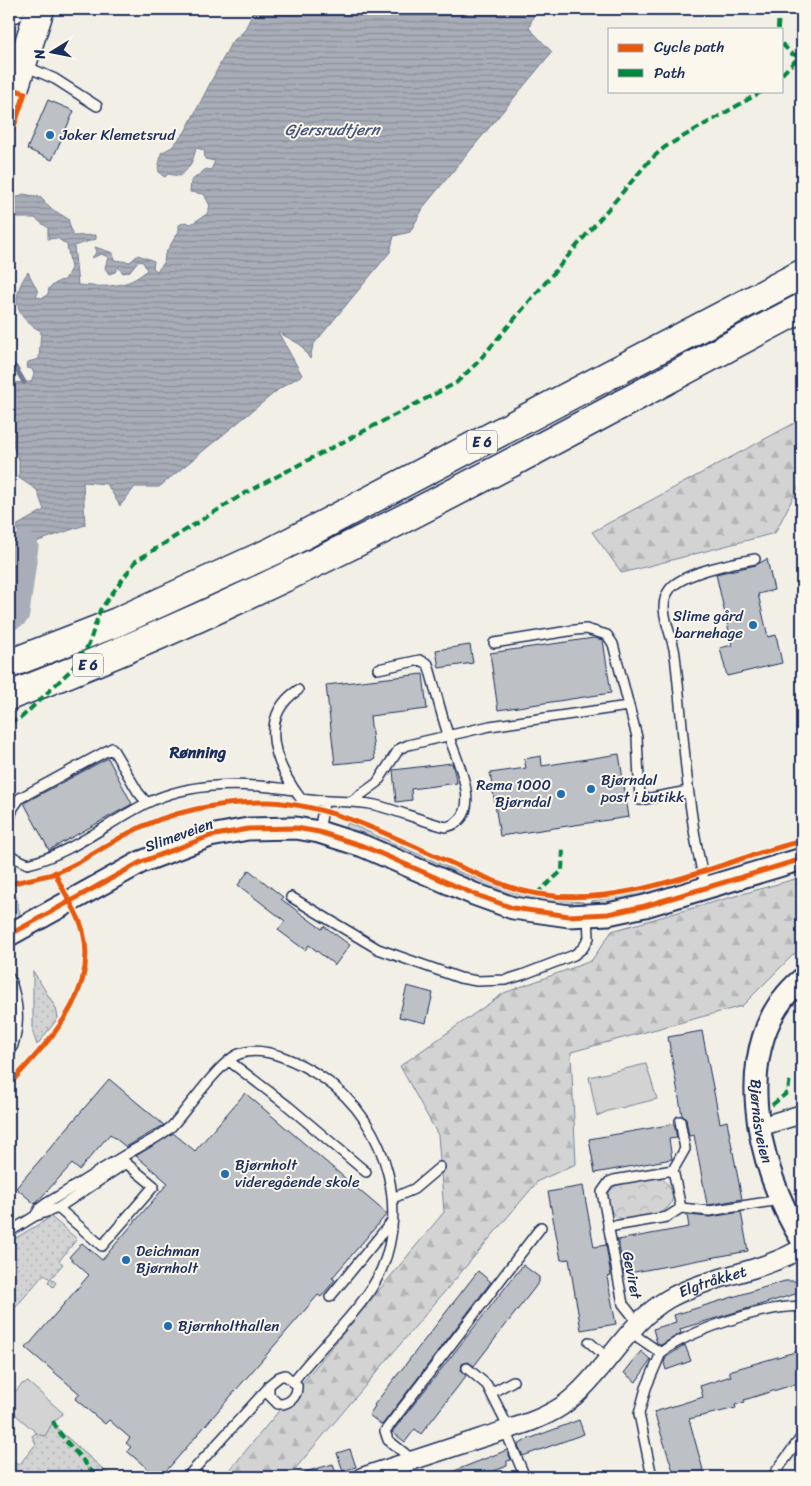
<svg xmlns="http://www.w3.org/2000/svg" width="811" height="1486" viewBox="0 0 811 1486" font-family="Sriracha,sans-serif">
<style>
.grass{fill:url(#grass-dots);stroke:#768198}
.forest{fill:url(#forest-firs);stroke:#768198}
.park{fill:url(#park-crowns);stroke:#768198}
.garden{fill:#d2d3d2;stroke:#768198}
.water{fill:url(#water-rules);stroke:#707b93}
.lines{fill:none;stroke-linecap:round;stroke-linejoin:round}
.stream{stroke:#707b93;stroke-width:5}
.river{stroke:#a9adb7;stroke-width:29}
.building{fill:#bdc0c4;stroke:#1b2f5e}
.service-casing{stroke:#1b2f5e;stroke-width:12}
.minor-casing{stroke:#1b2f5e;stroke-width:21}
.tertiary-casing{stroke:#1b2f5e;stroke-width:25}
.primary-casing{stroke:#1b2f5e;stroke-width:31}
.motorway-casing{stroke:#1b2f5e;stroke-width:31}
.service{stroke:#fbf7ec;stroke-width:9}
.minor{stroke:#fbf7ec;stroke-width:18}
.tertiary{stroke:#fbf7ec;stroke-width:21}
.primary{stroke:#fbf7ec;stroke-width:28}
.motorway{stroke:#fbf7ec;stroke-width:28}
.quiet{stroke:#00873e;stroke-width:4;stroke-dasharray:8 4;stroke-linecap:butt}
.cycleway-casing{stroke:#fbf7ec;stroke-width:8}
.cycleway{stroke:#e8590c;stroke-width:5}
.poi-dot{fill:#1f6fb2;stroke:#fbf7ec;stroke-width:2}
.labels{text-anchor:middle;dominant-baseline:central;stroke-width:4;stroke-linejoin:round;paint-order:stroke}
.shield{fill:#fbf7ec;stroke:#5e6b89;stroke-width:1}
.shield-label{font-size:14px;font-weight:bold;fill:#1b2f5e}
.poi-label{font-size:15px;fill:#1b2f5e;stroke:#fbf7ec;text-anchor:start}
.street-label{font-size:15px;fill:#1b2f5e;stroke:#fbf7ec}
.water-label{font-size:16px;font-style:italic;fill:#465579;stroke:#fbf7ec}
.neighbourhood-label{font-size:16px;font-weight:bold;fill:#1b2f5e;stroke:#fbf7ec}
</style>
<defs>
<pattern id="grass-dots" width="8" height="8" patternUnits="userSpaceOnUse" patternTransform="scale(1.25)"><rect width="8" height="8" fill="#d2d3d2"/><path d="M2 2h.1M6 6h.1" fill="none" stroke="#b4b5b7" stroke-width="1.8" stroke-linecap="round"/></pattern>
<pattern id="forest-firs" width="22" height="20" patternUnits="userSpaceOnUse" patternTransform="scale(1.25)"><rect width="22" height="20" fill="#d2d3d2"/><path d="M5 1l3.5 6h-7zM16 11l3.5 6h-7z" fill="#b4b5b7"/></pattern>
<pattern id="park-crowns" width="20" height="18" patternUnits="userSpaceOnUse" patternTransform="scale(1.25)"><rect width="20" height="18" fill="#d2d3d2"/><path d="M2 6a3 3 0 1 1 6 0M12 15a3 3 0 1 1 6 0" fill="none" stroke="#b4b5b7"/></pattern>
<pattern id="water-rules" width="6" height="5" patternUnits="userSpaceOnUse" patternTransform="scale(1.25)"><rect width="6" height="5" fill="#a9adb7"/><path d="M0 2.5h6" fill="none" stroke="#898d98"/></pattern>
</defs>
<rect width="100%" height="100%" fill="#f2efe6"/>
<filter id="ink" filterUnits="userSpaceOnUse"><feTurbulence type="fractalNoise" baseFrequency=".02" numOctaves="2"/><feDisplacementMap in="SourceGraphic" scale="10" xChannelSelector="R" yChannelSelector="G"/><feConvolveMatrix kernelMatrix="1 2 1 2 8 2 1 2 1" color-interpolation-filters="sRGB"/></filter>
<g filter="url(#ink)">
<!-- grass -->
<path class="grass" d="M348 823 454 870 516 893 538 898 583 902V908L539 905 491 892 344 830Z
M688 879C676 897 615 903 592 907L591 901 634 894Z
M33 971 56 1008 58 1018 37 1045 33 1033Z
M51 1217 77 1239 59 1261 63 1264 51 1278 56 1283 53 1287 48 1282 50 1279 44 1274 9 1315V1242Z
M52 1424 112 1477H16L12 1474 9 1462 10 1461 19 1465 36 1444 32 1436 36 1433 44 1436Z"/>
<!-- forest -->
<path class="forest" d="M802 419V480L775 533 622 573 592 532Z
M802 877V951L794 954 742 1006 571 1052 576 1164 538 1181 295 1469 283 1477H224L444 1212 438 1135 400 1066 504 993 591 961 612 931Z
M9 889H14L21 918 9 925Z"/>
<!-- park -->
<path class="park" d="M658 1177C672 1183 679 1201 664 1211 658 1216 649 1216 642 1217 621 1220 612 1222 607 1198L610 1190 618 1184Z"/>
<!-- garden -->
<path class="garden" d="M646 1064 657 1099 608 1111 597 1116 589 1077Z
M28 1382 63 1413 58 1419 52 1422V1424L45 1436 39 1435 9 1409V1399L22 1384Z"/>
<!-- water -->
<path class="water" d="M255 9H533L535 11 529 28 552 52 425 205 410 232 394 236 390 252 313 345 310 359 301 345 278 332 302 375 279 389 159 487H135L120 506 107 484 83 482 85 525 24 546 16 526 44 510 37 490 19 478V460L9 436V383L31 382 34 374 32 369 27 368 28 362 39 359 41 331C13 317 11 296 28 272L38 292 36 297 43 298 48 294 49 288 59 281 65 280 71 268 67 245 57 238 48 239V228L35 218H20L9 213 16 198 23 194 40 197 52 209 68 219 73 236 96 235V239L74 246 78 285C103 287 128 289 147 270L143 262 138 261 129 272 123 273 118 267 115 272 109 274 105 268 108 257 101 254 92 258 97 251 95 247 113 253 114 260 130 262 138 255 154 261 153 268 157 271 164 263 165 254 179 231V225L185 222 191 224 207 214 210 206 204 194 190 192 191 181 206 169 211 170 215 161 205 159 204 150 196 148C193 161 190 168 180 176L168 174 165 177C153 171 161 164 161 153L172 147 185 132 231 43 244 31Z"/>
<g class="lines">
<!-- stream -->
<path class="stream" d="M9 366 15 367 24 382"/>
<!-- river -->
<path class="river" d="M9 616 15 613 24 546"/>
</g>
<!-- building -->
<path class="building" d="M48 100 74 111 52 160 27 149Z
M767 559 774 590 758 594 768 637 776 635 782 663 727 676 720 648 732 645 716 574 756 565Z
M594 638 603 640 611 693 498 710 490 653Z
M470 645 473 663 439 668 436 650Z
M423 674 427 709 370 716 375 760 335 764 326 685Z
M619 754 629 817 500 836 490 773 526 768 524 759 541 756 542 766Z
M108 758 132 804 49 850 24 803Z
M452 763 457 783 411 789 412 800 396 802 393 770Z
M249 870 283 897 281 899 322 929 324 926 350 945 335 965 309 945 305 950 278 930 285 921 238 885Z
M407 986 433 993 426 1023 399 1017Z
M702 1031 720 1123 727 1121 742 1199 709 1205 707 1204 694 1135 689 1136 686 1119 682 1115 668 1037Z
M109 1079 164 1125 126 1147 110 1134 79 1170 72 1164 35 1204 16 1188Z
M245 1093 386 1213V1215L332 1278 335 1280 321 1297 318 1295 161 1477H157L127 1451 131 1447 126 1443 130 1438 109 1420 105 1424 75 1399 80 1394 26 1348 89 1275 69 1257 82 1243 102 1260 168 1183 136 1156 173 1133 195 1151Z
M674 1124 677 1138 669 1139 672 1159 595 1173 589 1139Z
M583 1186 594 1247 606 1245 611 1276 607 1277 616 1324 581 1330 569 1259 561 1260 548 1192Z
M741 1212 748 1251 624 1274 618 1240 689 1227 687 1215 710 1217Z
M523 1265 539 1277V1282L474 1366 468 1362 462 1364 461 1371 466 1376 421 1434 415 1429 405 1442 392 1432Z
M478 1271 491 1282 382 1425 369 1415 375 1406 374 1405Z
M785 1281H802V1292L680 1329 681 1333 661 1345 657 1343 653 1329 676 1322 674 1315Z
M685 1345 691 1361 666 1370 664 1363 666 1357Z
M802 1350V1380L799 1381V1383L744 1400 745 1402 735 1405 736 1408 689 1419 705 1477H675L654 1412 703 1397 700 1386 731 1376 729 1371Z
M641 1351 651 1360 636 1382 624 1373Z
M579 1420 584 1434 523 1456 518 1445 526 1440Z
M350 1449 356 1467 343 1471 337 1453Z
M507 1450 511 1460 507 1461V1466L478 1477H439Z
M333 1464 337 1477H299L298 1474Z"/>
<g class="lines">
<!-- service casing -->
<g class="service-casing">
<path id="service" d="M9 59 55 79 97 106
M494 643 575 630 586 629 607 635 613 644 637 737 640 800 688 791
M298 690C256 718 276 766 301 799 326 803 350 799 375 805 399 811 422 821 446 827 487 817 456 759 448 734 440 711 435 687 428 664L420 660 378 669
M352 801 377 783 399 749 408 745 490 726 628 706
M9 821 13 808 20 798 112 748 138 792 147 803
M319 832 324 803
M9 855 28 864C72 853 107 823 147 803 192 781 245 783 294 790
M706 888C686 812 684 732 675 655 673 634 655 608 670 589 682 573 735 562 755 559
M291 897 378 949 460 978 477 981 506 980 522 975 574 955 583 948 589 938 588 916
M9 977C20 1004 21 1029 9 1055
M229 1061 288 1106 366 1172
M673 1170 681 1208
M393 1198 414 1189 440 1167
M35 1216 58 1208 126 1163 154 1186 102 1246 58 1208
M608 1227 667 1217 681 1208 709 1211 780 1200
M9 1232 35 1216 40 1208 47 1203C76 1186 104 1167 134 1150 146 1143 162 1136 172 1126 187 1110 220 1061 239 1054 265 1044 302 1064 323 1078 389 1122 415 1221 371 1289 349 1323 317 1349 293 1382L285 1375 279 1377 269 1385V1395L278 1404C289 1405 298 1396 297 1385L293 1382
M330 1297 393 1220
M639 1324 623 1304 602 1192 609 1182 614 1180 673 1170 685 1149 680 1121
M633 1330 639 1338 661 1353C682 1333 774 1302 802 1307
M589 1342 609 1359
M467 1368 487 1385 509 1429
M491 1393 513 1381
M505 1430 525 1477
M413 1460 388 1440 385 1431 541 1227
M187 1477 268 1388
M652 1477 639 1414 646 1388 661 1353
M772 1477 802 1436"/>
</g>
<!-- minor casing -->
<g class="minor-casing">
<g id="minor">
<path d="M11 9 15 13"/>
<path d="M759 1127 802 1114"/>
<path id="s1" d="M362 1477C402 1464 442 1451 481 1438 508 1429 538 1422 562 1406 603 1377 625 1324 668 1299 710 1275 761 1273 802 1248"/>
</g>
</g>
<!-- tertiary casing -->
<g class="tertiary-casing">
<g id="tertiary">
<path d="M9 935 141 862 210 836 248 829 296 828 319 832 363 846 474 894 513 908 569 916 608 914 645 906 802 859"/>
<path id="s2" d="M802 979C726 1042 757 1169 802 1240"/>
</g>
</g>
<!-- primary casing -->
<g class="primary-casing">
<path id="primary" d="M9 104 40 9"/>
</g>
<!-- motorway casing -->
<g class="motorway-casing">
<path id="motorway" d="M9 664 117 622 273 551 802 274
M9 696C285 593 542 445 802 308"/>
</g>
<!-- service -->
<use href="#service" class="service"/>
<!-- minor -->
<use href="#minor" class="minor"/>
<!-- tertiary -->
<use href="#tertiary" class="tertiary"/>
<!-- primary -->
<use href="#primary" class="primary"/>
<!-- motorway -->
<use href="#motorway" class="motorway"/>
<!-- quiet -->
<path class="quiet" d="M11 9 15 13
M778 29 779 9
M782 44 792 54 802 57
M782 74 802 54
M9 723 22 717 72 669 89 644 100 610 136 561 245 493 456 383 476 364 650 160 665 147 763 91
M536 894 562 871 563 848
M772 1105 788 1092 790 1077
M53 1421C64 1444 82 1455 95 1477"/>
<!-- cycleway casing -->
<g class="cycleway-casing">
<path id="cycleway" d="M9 88 25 93 9 142
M9 884C22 881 36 878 49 875 74 868 104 846 127 834 169 811 223 801 269 802 337 805 402 842 463 868 487 878 512 890 538 894 628 909 716 862 802 841
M9 935 141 862 210 836 248 829 296 828 319 832 363 846 474 894 513 908 569 916 608 914 645 906 802 859
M9 1085C47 1042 99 994 83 931 78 910 62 892 55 872"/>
</g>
<!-- cycleway -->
<use href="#cycleway" class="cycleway"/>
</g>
</g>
<!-- markers -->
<g class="poi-dot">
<circle cx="50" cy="135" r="5"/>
<circle cx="753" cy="625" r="5"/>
<circle cx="591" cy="789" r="5"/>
<circle cx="561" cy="794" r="5"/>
<circle cx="225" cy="1174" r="5"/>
<circle cx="126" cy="1260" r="5"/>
<circle cx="168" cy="1326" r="5"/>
</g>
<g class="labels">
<!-- shield labels -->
<g class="shield">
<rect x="467" y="430.5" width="30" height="23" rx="4"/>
<rect x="73" y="653.5" width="30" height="23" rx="4"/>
</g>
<g class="shield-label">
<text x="482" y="442">E 6</text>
<text x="88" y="665">E 6</text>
</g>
<!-- poi labels -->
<g class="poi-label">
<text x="60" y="135">Joker Klemetsrud</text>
<text x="743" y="616" text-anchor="end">Slime gård<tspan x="743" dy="17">barnehage</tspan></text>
<text x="601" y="780">Bjørndal<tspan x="601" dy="17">post i butikk</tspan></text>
<text x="551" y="785" text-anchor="end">Rema 1000<tspan x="551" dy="17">Bjørndal</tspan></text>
<text x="235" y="1165">Bjørnholt<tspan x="235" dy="17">videregående skole</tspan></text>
<text x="136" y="1251">Deichman<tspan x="136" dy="17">Bjørnholt</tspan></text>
<text x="178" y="1326">Bjørnholthallen</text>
</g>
<!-- street labels -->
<g class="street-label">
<text transform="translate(179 835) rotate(-20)">Slimeveien</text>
<text stroke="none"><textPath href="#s2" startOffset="156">Bjørnåsveien</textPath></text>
<text transform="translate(632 1275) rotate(79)">Geviret</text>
<text stroke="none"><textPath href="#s1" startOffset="412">Elgtråkket</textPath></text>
</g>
<!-- water labels -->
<g class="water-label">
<text x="332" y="129">Gjersrudtjern</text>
</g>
<!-- neighbourhood labels -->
<g class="neighbourhood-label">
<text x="198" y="752">Rønning</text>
</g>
</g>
<!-- margin -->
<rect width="811" height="1486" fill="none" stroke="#fbf7ec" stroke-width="30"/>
<rect x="15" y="15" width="781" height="1456" fill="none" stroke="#1b2f5e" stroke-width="2" filter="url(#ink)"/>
<!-- legend -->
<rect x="608" y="28" width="175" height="65" fill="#fbf7ec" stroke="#a1a7b3"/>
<rect x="618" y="44" width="25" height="8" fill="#e8590c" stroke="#a1a7b3"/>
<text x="654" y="52" font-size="15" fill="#1b2f5e">Cycle path</text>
<rect x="618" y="69" width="25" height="8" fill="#00873e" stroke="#a1a7b3"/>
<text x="654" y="78" font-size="15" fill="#1b2f5e">Path</text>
<!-- north arrow -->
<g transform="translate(52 52) rotate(260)" stroke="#fbf7ec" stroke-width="4" paint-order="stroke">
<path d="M0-4L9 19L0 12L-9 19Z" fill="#1b2f5e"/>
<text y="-8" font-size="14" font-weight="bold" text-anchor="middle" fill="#1b2f5e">N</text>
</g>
</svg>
